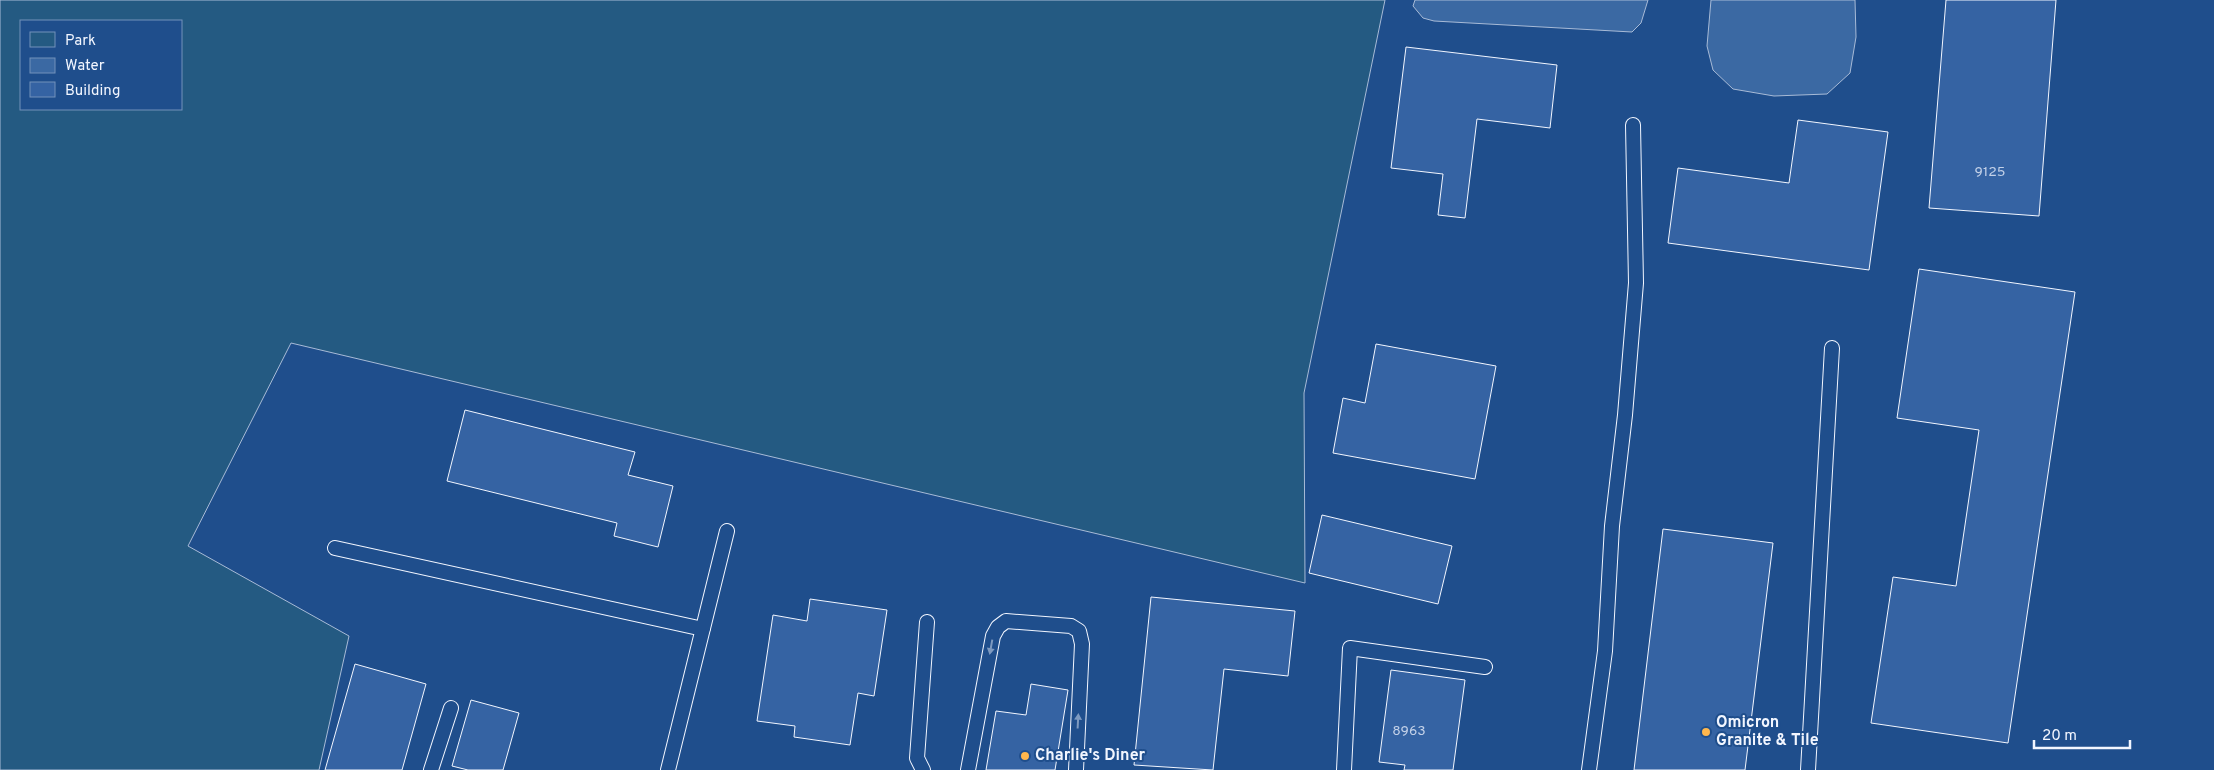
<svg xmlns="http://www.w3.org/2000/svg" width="2214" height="770" viewBox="0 0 2214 770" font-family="Overpass,sans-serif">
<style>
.green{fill:#245a82;stroke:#a8bbd7;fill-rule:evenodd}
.water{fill:#3b69a3;stroke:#a8bbd7}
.building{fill:#3563a3;stroke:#f2f6ff}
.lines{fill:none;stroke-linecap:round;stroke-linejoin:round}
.service-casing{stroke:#f2f6ff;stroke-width:16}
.service{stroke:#1f4e8c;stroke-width:14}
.oneway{fill:#7e9ac0}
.poi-dot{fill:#ffb74d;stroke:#1f4e8c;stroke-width:2}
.labels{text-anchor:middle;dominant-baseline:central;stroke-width:4;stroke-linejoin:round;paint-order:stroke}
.number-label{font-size:14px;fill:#c3d1e8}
.poi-label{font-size:16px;font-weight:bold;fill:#f2f6ff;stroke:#1f4e8c;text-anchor:start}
</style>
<rect width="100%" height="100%" fill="#1f4e8c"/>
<!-- green -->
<path class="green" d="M0 0H1385L1304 393 1305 583 291 343 188 546 349 636 319 770H0ZM21 21H181V109H21Z"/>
<!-- water -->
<path class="water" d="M1415 0H1648L1641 23 1632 32 1434 21 1423 18 1413 6Z
M1711 0H1855L1856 37 1850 73 1827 94 1774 96 1733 89 1713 70 1707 46Z"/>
<!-- building -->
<path class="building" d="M1946 0H2056L2039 216 1929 208Z
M1406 47 1557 65 1550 128 1477 119 1465 218 1438 215 1443 174 1391 168Z
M1798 120 1888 132 1869 270 1668 243 1678 168 1789 183Z
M1919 269 2075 292 2008 743 1871 723 1893 577 1956 586 1979 430 1897 418Z
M1376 344 1496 366 1475 479 1333 453 1343 398 1365 403Z
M465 410 635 452 628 475 673 486 658 547 614 536 617 523 447 481Z
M1322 515 1452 546 1438 604 1309 573Z
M1663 529 1773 543 1745 770H1634Z
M1151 597 1295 611 1288 676 1224 669 1213 770 1134 765Z
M810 599 887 610 874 696 858 693 850 745 794 737 795 726 757 721 773 615 807 621Z
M355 664 426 684 402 770H325Z
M1391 670 1465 680 1453 770H1404L1405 765 1379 762Z
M1031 684 1068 690 1055 770H986L996 711 1026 715Z
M471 700 519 713 503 770H468L452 766Z"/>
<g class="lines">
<!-- service casing -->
<g class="service-casing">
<path id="service" d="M335 548 703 629
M431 770 451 708
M668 770 727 531
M923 770 917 758 927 622
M968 770 993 636 998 627 1006 621 1071 626 1079 631 1082 644 1076 770
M1344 770 1350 648 1485 667
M1589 770 1605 651 1612 526 1625 415 1636 283 1633 125
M1808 770 1832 348"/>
</g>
<!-- service -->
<use href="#service" class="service"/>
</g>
<!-- one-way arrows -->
<defs><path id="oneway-solid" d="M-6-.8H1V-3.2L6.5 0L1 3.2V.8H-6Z" transform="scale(1.25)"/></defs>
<g class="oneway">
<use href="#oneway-solid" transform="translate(991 647) rotate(100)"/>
<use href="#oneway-solid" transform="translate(1078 721) rotate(-87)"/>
</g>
<!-- markers -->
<g class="poi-dot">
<circle cx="1706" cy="732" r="5"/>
<circle cx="1025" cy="756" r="5"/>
</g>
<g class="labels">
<!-- number labels -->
<g class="number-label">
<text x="1990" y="172">9125</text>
<text x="1409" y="731">8963</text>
</g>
<!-- poi labels -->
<g class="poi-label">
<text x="1716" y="723">Omicron<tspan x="1716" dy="18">Granite &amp; Tile</tspan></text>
<text x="1035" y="756">Charlie's Diner</text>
</g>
</g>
<!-- legend -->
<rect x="20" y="20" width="162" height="90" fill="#1f4e8c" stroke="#7391ba"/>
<rect x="30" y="32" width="25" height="15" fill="#245a82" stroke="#7391ba"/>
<text x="65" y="45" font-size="15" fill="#f2f6ff">Park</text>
<rect x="30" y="58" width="25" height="15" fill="#3b69a3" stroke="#7391ba"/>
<text x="65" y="70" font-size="15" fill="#f2f6ff">Water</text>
<rect x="30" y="82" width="25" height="15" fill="#3563a3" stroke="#7391ba"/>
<text x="65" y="95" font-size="15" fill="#f2f6ff">Building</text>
<!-- scale -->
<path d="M2034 740v8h96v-8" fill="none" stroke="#f2f6ff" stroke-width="2.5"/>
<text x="2042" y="740" font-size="15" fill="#f2f6ff" stroke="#1f4e8c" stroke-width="4" paint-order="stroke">20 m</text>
</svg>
